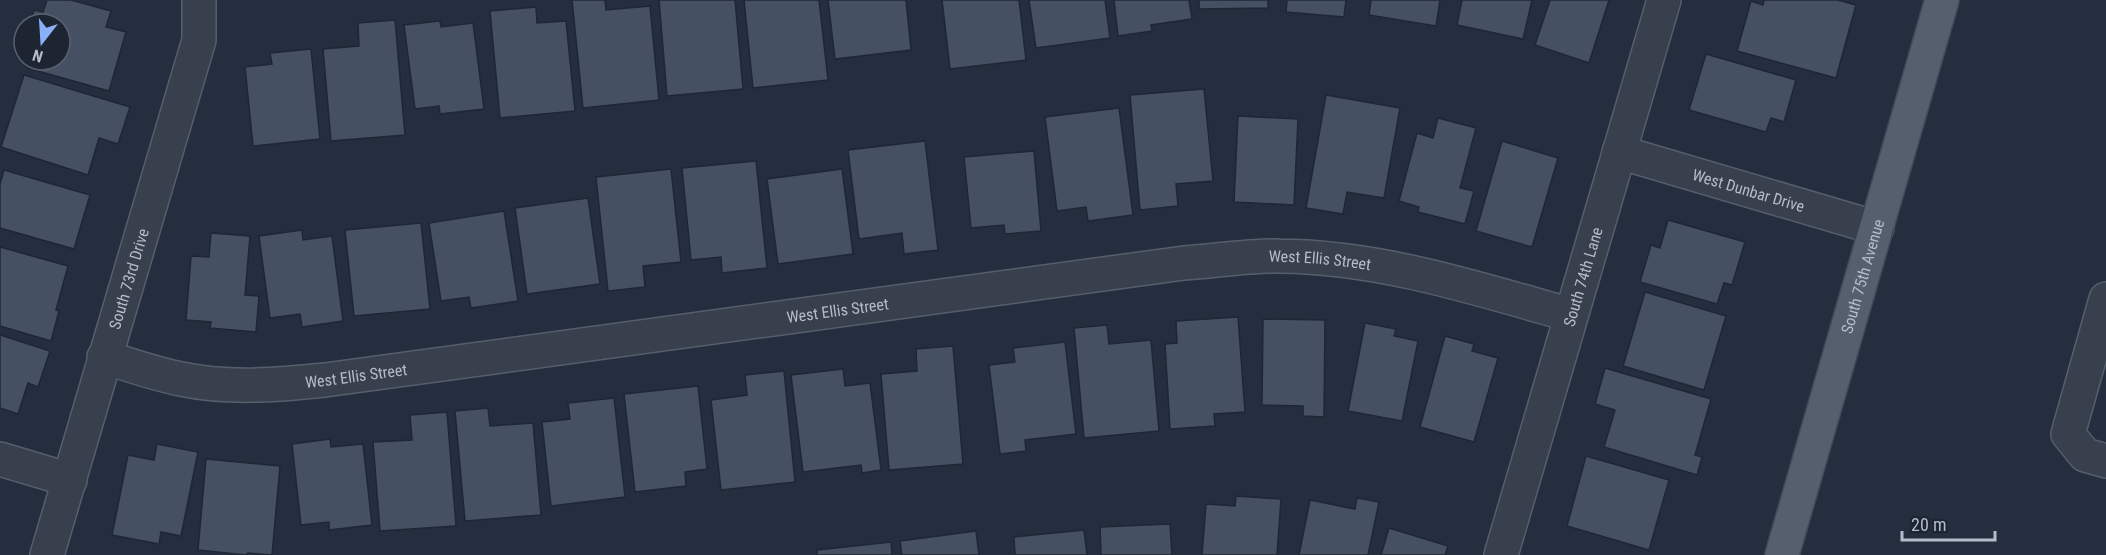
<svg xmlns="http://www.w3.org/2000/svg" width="2106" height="555" viewBox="0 0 2106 555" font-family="'Roboto Condensed',sans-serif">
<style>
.building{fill:#455062;stroke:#1f2735;stroke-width:1.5}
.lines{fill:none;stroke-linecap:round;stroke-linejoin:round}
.minor-casing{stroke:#565e6c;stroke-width:36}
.major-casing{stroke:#414957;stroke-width:36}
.minor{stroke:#38404e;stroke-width:33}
.major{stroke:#565f6e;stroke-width:33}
.labels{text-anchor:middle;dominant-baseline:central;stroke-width:5;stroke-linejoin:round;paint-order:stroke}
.street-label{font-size:16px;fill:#b4bbc9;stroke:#1d2533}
</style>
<rect width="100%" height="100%" fill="#242e3e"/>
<!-- building -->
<path class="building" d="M47 0H71L111 11 106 27 126 32 109 91 27 68 29 60H60V24H30L34 10 43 12Z
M572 0H605L606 10 650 6 659 100 583 108Z
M659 0H735L743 89 667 96Z
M744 0H819L828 80 753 88Z
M828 0H906L911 50 835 59Z
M942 0H1019L1026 60 950 69Z
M1029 0H1105L1110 38 1036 48Z
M1114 0H1189L1192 19 1151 25 1152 31 1118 36Z
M1199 0H1268V8L1199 9Z
M1287 0H1346L1344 17 1286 12Z
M1371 0H1440L1436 26 1369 15Z
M1462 0H1532L1523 39 1457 25Z
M1550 0H1609L1589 63 1535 45Z
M1764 0H1838L1856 5 1836 78 1737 51 1751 1 1763 5Z
M536 7 537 23 566 21 575 111 500 118 490 11Z
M395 20 405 135 331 141 323 49 359 46 358 23Z
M440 21 441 27 473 23 484 109 440 114 439 106 415 109 404 25Z
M311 49 320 139 253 146 245 67 272 64 270 53Z
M1706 54 1796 80 1784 122 1771 118 1766 132 1689 110Z
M24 75 130 107 118 144 99 138 88 175 1 147Z
M1204 89 1213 181 1176 184 1178 206 1140 210 1130 95Z
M1326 95 1400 108 1384 198 1347 192 1343 214 1306 208Z
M1119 108 1133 215 1088 221 1086 207 1057 211 1045 117Z
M1238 116 1298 119 1294 205 1234 202Z
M1438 118 1476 128 1460 188 1474 191 1465 224 1418 212 1419 207 1399 201 1417 133 1433 138Z
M925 141 938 250 904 254 902 233 859 239 848 150Z
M1502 141 1558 158 1532 247 1476 231Z
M1034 151 1041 231 1005 234 1004 225 971 228 964 157Z
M756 161 767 268 722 273 721 257 691 260 682 168Z
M671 169 681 262 643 266 645 287 608 291 596 177Z
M842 169 853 254 778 264 767 179Z
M4 170 90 195 74 249 0 228V184Z
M588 198 600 284 527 294 515 208Z
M504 211 518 301 471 308 469 297 441 301 429 223Z
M1668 220 1745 242 1732 285 1724 283 1717 304 1640 282 1651 245 1660 248Z
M421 223 430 309 354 316 345 230Z
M302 230 303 240 332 236 343 321 302 327 300 314 270 318 259 236Z
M211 233 250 236 245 295 259 296 256 332 210 328 211 322 186 320 191 256 209 257Z
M0 247 68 266 56 310 59 311 51 341 0 326Z
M1645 292 1726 316 1704 390 1623 366Z
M1238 317 1245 412 1214 414 1215 426 1170 429 1165 344 1177 343 1176 321Z
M1263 319 1325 320 1324 417 1303 416V406L1262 405Z
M1365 323 1396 329 1394 336 1418 341 1402 421 1348 411Z
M1107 325 1109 344 1151 340 1159 431 1084 438 1074 328Z
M0 335 50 351 38 387 28 383 18 414 0 408Z
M1445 336 1474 344 1472 351 1498 358 1474 442 1420 427Z
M1065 342 1076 434 1025 440 1026 451 1000 454 989 365 1015 362 1013 348Z
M953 346 963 464 889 470 881 374 917 371 916 349Z
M1605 368 1711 399 1695 455 1702 457 1697 475 1604 447 1615 410 1595 404Z
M843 369 845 386 870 383 881 470 862 473 861 465 803 472 791 375Z
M784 371 795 482 721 490 711 400 747 395 745 375Z
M698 386 707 469 685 472 686 486 635 492 624 394Z
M614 398 625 497 551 506 542 422 570 419 568 403Z
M488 408 490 426 533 423 541 515 465 521 455 411Z
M447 412 456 526 380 531 373 442 412 440 410 415Z
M330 439 331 447 363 444 372 525 329 530V522L301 525 292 444Z
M157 444 198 452 181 536 161 532 159 544 112 535 128 455 154 460Z
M1586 456 1669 480 1649 550 1567 526Z
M206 459 280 466 272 555 248 553 246 555 198 550Z
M1236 496 1281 499 1277 555H1202L1206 504 1235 506Z
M1357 498 1379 502 1368 555H1299L1310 500 1355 509Z
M1170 524 1172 555H1101L1100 527Z
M1389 528 1448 546 1445 555H1381Z
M1084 530 1087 555H1015L1014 537Z
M976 531 979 555H902L900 541Z
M891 542 892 555H817V550Z"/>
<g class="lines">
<!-- minor casing -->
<g class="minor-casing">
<g id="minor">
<path id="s1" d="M1619 152 1877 228"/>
<path d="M2106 299 2068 434 2085 455 2106 461"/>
<path id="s2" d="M104 357C130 365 155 374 181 379 228 389 277 385 325 380L1184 263C1216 261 1249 255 1280 256 1380 257 1476 288 1571 315"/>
<path d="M0 459 70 480"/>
<path id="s3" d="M47 555 199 40V0"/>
<path id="s4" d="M1501 555 1664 0"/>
</g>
</g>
<!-- major casing -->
<g class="major-casing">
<g id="major">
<path id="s5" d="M1782 555 1942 0"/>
</g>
</g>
<!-- minor -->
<use href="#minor" class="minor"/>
<!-- major -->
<use href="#major" class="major"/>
</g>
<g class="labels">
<!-- street labels -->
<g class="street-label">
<text stroke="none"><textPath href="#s1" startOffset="135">West Dunbar Drive</textPath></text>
<text stroke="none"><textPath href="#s2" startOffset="1228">West Ellis Street</textPath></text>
<text stroke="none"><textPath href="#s3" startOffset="288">South 73rd Drive</textPath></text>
<text stroke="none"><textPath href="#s4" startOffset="290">South 74th Lane</textPath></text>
<text stroke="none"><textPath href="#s5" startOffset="290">South 75th Avenue</textPath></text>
<text stroke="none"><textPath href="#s2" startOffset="742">West Ellis Street</textPath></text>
<text stroke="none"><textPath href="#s2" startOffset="256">West Ellis Street</textPath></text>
</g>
</g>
<!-- north arrow -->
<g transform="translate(42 42) rotate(197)"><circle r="28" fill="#1d2533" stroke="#59616f" stroke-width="1.5"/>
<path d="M0-4.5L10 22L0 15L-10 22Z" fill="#8ab0f8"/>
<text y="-9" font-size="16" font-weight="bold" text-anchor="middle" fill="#b4bbc9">N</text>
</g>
<!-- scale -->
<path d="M1902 531v9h93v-9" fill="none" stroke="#b4bbc9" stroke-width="3"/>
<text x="1911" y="531" font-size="18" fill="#b4bbc9" stroke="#1d2533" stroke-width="4.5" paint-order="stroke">20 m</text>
</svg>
